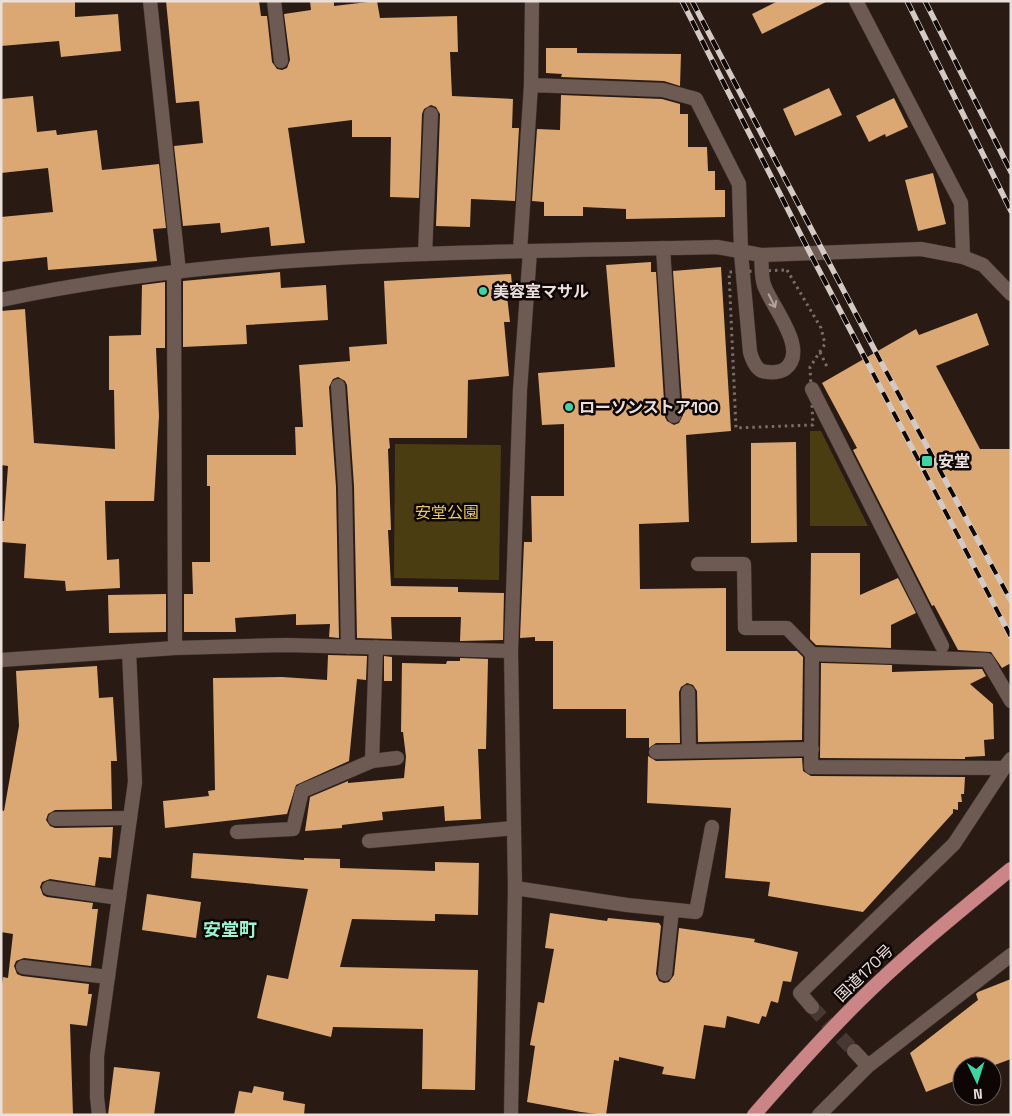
<svg xmlns="http://www.w3.org/2000/svg" width="1012" height="1116" viewBox="0 0 1012 1116" font-family="'Space Grotesk','Noto Sans JP',sans-serif">
<style>
.green{fill:#4a3d12}
.building{fill:#dba873}
.lines{fill:none;stroke-linecap:round;stroke-linejoin:round}
.minor-tunnel{stroke:#463832;stroke-width:14;stroke-dasharray:14 7;stroke-linecap:butt}
.service-casing{stroke:#413532;stroke-width:15}
.pedestrian-casing{stroke:#413532;stroke-width:15}
.minor-casing{stroke:#413532;stroke-width:15}
.trunk-casing{stroke:#413532;stroke-width:15}
.path{stroke:#7b6d68;stroke-width:3;stroke-dasharray:2.5 4;stroke-linecap:butt}
.service{stroke:#6d5a53;stroke-width:14}
.pedestrian{stroke:#6d5a53;stroke-width:14}
.minor{stroke:#6d5a53;stroke-width:14}
.trunk{stroke:#cc8586;stroke-width:14}
.rail-casing{stroke:#d5c9c4;stroke-width:5.5}
.rail{stroke:#0d0605;stroke-width:4;stroke-dasharray:11;stroke-linecap:butt}
.oneway{stroke:#b2a39e}
.poi-dot{fill:#3ed4a3;stroke:#0d0605;stroke-width:2}
.labels{text-anchor:middle;dominant-baseline:central;stroke-width:5;stroke-linejoin:round;paint-order:stroke}
.poi-label{font-size:16px;font-weight:bold;fill:#ebdfdb;stroke:#0d0605;text-anchor:start}
.park-label{font-size:16px;fill:#e8c967;stroke:#0d0605}
.street-label{font-size:16px;fill:#ebdfdb;stroke:#0d0605}
.neighbourhood-label{font-size:18px;font-weight:bold;fill:#9cf5d0;stroke:#0d0605}
</style>
<rect width="100%" height="100%" fill="#291a14"/>
<!-- green -->
<path class="green" d="M810 431H821L868 526H810Z
M395 444 501 445 499 580 394 578Z"/>
<!-- building -->
<path class="building" d="M1 1H75V17L118 14 121 51 61 57 59 41 1 46Z
M166 1H259L261 16H267L272 62 277 69 282 70 287 68 290 60 284 14 311 10 310 1H334V6L377 1 380 18 457 16 458 52H450L452 96 513 99 512 128H519L515 201 471 199 470 227 436 226 440 114 436 107 431 105 424 109 422 114 419 198 390 197 391 137H352V120L288 128 305 243 271 246 269 227 221 233 220 223 183 226 174 146 203 143 199 101 176 103Z
M778 1H828L762 34 752 14Z
M546 48H577V53L681 54 680 86 664 81 561 77 562 74 546 73Z
M829 88 842 115 795 136 783 109Z
M561 95 662 99 680 104V114H688V147H707L708 171H715V190H725V217L626 219V209L583 207V216H544V202L532 201 537 129 560 130Z
M33 96 37 132 56 130 57 135 97 130 102 170 159 164 166 228 153 229 157 261 48 270 47 257 1 262V217L53 212 48 168 1 173V99Z
M894 98 908 127 886 137 885 134 869 142 856 116Z
M933 173 946 224 918 231 905 180Z
M651 262V272H656L665 417 667 421 674 425 679 423 683 415 673 271 721 267 731 431 686 435 689 522 639 524 640 589 726 588V651H797L803 657 802 740 698 742 697 691 693 685 687 683 681 687 679 692 680 743H656L649 748V738H626V709H553V641H535V637L520 638 524 542H532L531 496H564V424L542 425 538 373 615 367 606 265Z
M280 272 281 288 326 285 328 320 246 325 247 344 183 347V281Z
M511 274 513 295 507 296 510 322H504L509 376 468 380 467 438H389L390 448 388 449 391 530H388L391 586 458 587V592L504 593 503 640 460 641 461 617H391L392 639 357 638 354 486 347 385 345 381 338 377 333 379 329 387 336 487 339 638 329 637 330 624 296 625V614L235 618 236 632H184V594H193L192 562H210V486H207V455H296L295 427H303L299 365 350 361 349 347 387 344 384 281Z
M165 282V348H156L159 416 154 501H105L107 560 119 559 120 588 66 591 65 581 24 578 26 544 1 542V521H4L8 466 1 465V311L25 309 34 443 115 449 114 390H109V336L141 335 142 285Z
M977 313 989 345 936 366 980 449H1011V663L1002 668 991 652 958 650 934 605 932 606 853 450 857 448 822 383 916 329 919 335Z
M796 442 797 542 751 543V443Z
M811 553H860V595L898 578 916 613 891 625V648L816 645 810 639Z
M166 594V632L109 633 108 595Z
M328 655 367 656 366 680 357 679 349 761 296 785 287 814 165 828 163 801 209 796 208 791 215 790 213 678 282 677 327 680Z
M384 656 392 657V681H384Z
M460 658 488 659 486 749H478L481 819 445 821 444 806 382 812 383 820 342 825V828L305 831 310 797 348 781V783L404 778 406 757 403 732H401L402 663 446 664 447 661H460Z
M821 663 892 665V672L982 669 986 676 970 684 993 704 994 739 984 740 985 756 965 757V759L820 758Z
M97 666 99 698 113 697 117 761H111L112 809 55 810 48 814 46 820 50 826 55 828 113 827 111 858 99 857 95 886 50 879 42 882 40 887 43 895 47 897 93 903 92 909H98L91 966 24 958 16 961 14 966 17 974 22 976 89 984 88 994H92L87 1026 70 1024 73 1115H1V991L3 977 8 978 13 934 1 932V810L4 811 19 726 16 671Z
M648 756 656 761 802 758 803 771 811 776 965 777 964 794H961L962 802H958V810L953 809V813L863 912 768 896 770 882 725 878 731 808 647 803Z
M193 853 304 860V858L340 859V868L435 871V862L479 863 478 915 435 914V921L352 919 340 967 478 970 475 1090 422 1089 423 1029 333 1027 331 1037 257 1018 267 975 288 979 308 889 191 878Z
M147 894 201 902 196 938 142 930Z
M550 913 607 921 608 918 659 923 661 926 656 974 659 981 664 983 669 982 674 975 679 928 755 939 754 942 798 952 791 982 783 981 778 1003 771 1001 766 1017 762 1016 759 1024 727 1016 725 1028 704 1025 695 1079 662 1074 664 1067 619 1057V1061L614 1060 606 1115 581 1112 527 1102 535 1046 530 1045 538 1002 544 1003 554 949 545 948Z
M1011 979V1059L992 1066H962V1078L926 1092 910 1053 978 1000 976 994 978 992Z
M114 1067 160 1072 154 1115H108Z
M254 1086 284 1092 283 1100 305 1104 304 1115H234L239 1091 252 1093Z"/>
<g class="lines">
<!-- minor-tunnel -->
<path class="minor-tunnel" d="M812 1007 854 1051"/>
<!-- service casing -->
<g class="service-casing">
<path id="service" d="M274 1 281 61
M663 248 674 416
M741 253 750 352C752 359 755 368 762 371 769 373 779 373 785 369 810 350 771 306 764 285 761 276 762 264 761 255
M425 254 431 114
M338 386 345 487 348 647
M688 692 689 751
M372 761 397 758
M55 819 130 818
M369 841 514 828
M49 888 119 898
M515 888 627 905 696 912 712 827
M23 967 108 977
M665 974 672 910"/>
</g>
<!-- pedestrian casing -->
<g class="pedestrian-casing">
<path id="pedestrian" d="M812 389 942 646"/>
</g>
<!-- minor casing -->
<g class="minor-casing">
<path id="minor" d="M150 1 179 272
M856 1 961 203 963 257
M531 85 663 90 696 99 739 184 741 253
M520 251 531 85 532 1
M174 272 175 648
M1 300C236 250 478 253 717 247L761 255 921 249 963 257 983 265 1011 294
M698 564H744L745 628H787L812 654 811 767 1004 768 1011 759
M812 654 987 660 1011 701
M1 660 175 648 286 645 511 651
M656 752 812 749
M237 832 293 829 302 791 372 761 376 647
M812 1007 800 993 954 844 1004 768
M854 1051 868 1066
M99 1115 97 1097V1056L135 782 129 651
M511 1115 515 888 511 651 520 390 530 251
M819 1115 868 1066 1011 955"/>
</g>
<!-- trunk casing -->
<g class="trunk-casing">
<path id="trunk" d="M754 1115C787 1077 821 1039 857 1003 905 955 959 912 1011 869"/>
</g>
<!-- path -->
<path class="path" d="M787 270 821 328 825 344 810 367 813 425 736 428 729 272Z
M820 352 828 369"/>
<!-- service -->
<use href="#service" class="service"/>
<!-- pedestrian -->
<use href="#pedestrian" class="pedestrian"/>
<!-- minor -->
<use href="#minor" class="minor"/>
<!-- trunk -->
<use href="#trunk" class="trunk"/>
<!-- rail casing -->
<g class="rail-casing">
<path id="rail" d="M682 1 810 253 1011 637
M692 1 881 362 1011 601
M907 1 1011 211
M925 1 1011 172"/>
</g>
<!-- rail -->
<use href="#rail" class="rail"/>
</g>
<!-- one-way arrows -->
<defs><path id="oneway-shaft" d="M-6 0H5M1.5-3L5.5 0L1.5 3" fill="none" stroke-width="1.6" stroke-linecap="round" stroke-linejoin="round" transform="scale(1.25)"/></defs>
<use class="oneway" href="#oneway-shaft" transform="translate(772 301) rotate(63)"/>
<!-- markers -->
<g class="poi-dot">
<circle cx="483" cy="291" r="5"/>
<circle cx="569" cy="407" r="5"/>
<rect x="921" y="455" width="12" height="12" rx="2.5"/>
</g>
<g class="labels">
<!-- poi labels -->
<g class="poi-label">
<text x="493" y="291">美容室マサル</text>
<text x="579" y="407">ローソンストア100</text>
<text x="938" y="461">安堂</text>
</g>
<!-- park labels -->
<g class="park-label">
<text x="447" y="512">安堂公園</text>
</g>
<!-- street labels -->
<g class="street-label">
<text transform="translate(864 973) rotate(-44)">国道170号</text>
</g>
<!-- neighbourhood labels -->
<g class="neighbourhood-label">
<text x="230" y="929">安堂町</text>
</g>
</g>
<!-- border -->
<rect width="1012" height="1116" fill="none" stroke="#ebdfdb" stroke-width="5"/>
<!-- north arrow -->
<g transform="translate(977 1081) rotate(176)"><circle r="24" fill="#0d0605" stroke="#665d5b"/>
<path d="M0-4L9 19L0 12L-9 19Z" fill="#3ed4a3"/>
<text y="-8" font-size="14" font-weight="bold" text-anchor="middle" fill="#ebdfdb">N</text>
</g>
</svg>
